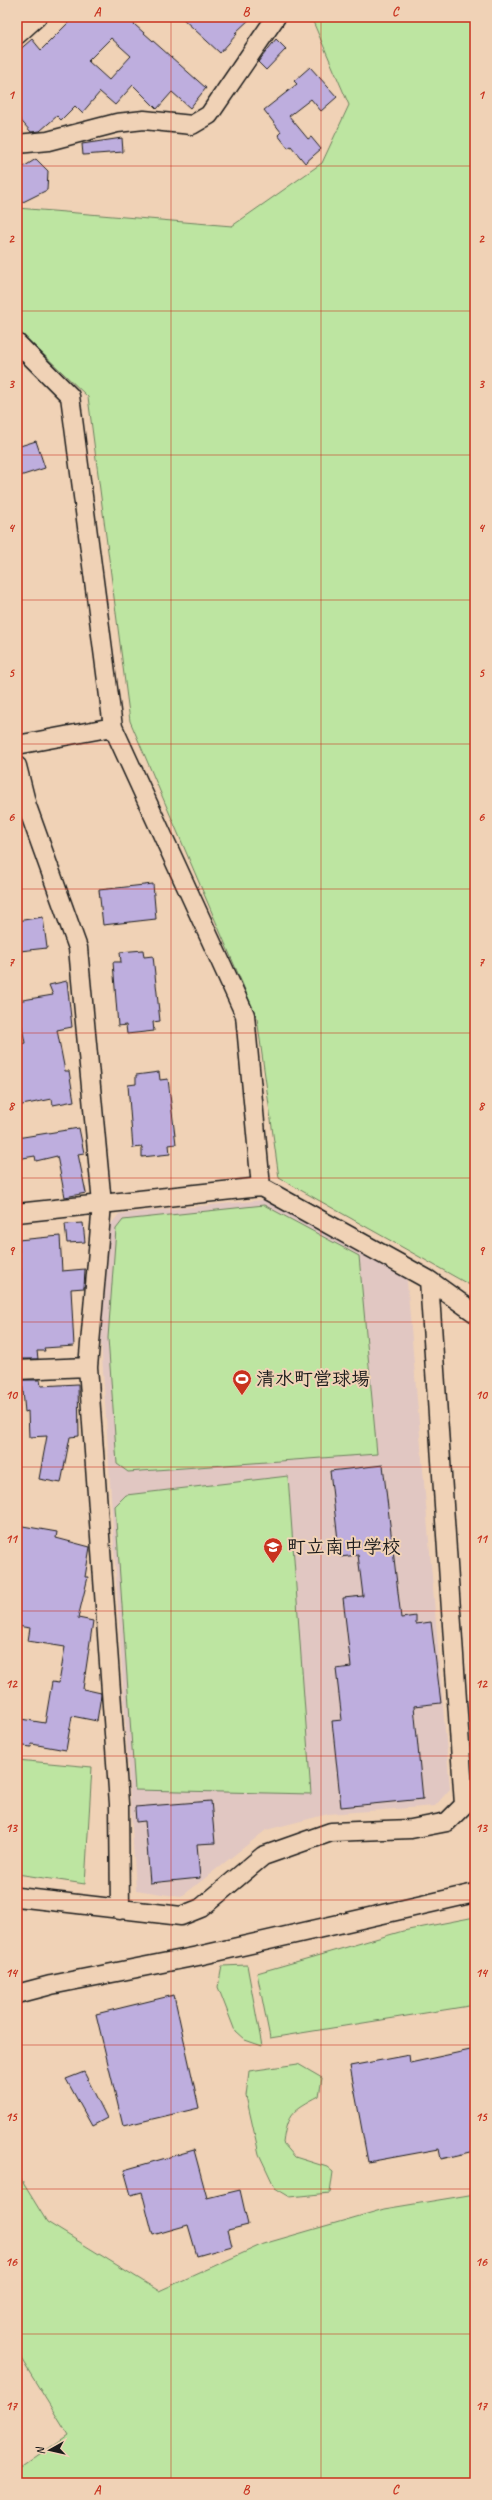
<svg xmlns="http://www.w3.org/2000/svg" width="492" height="2500" viewBox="0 0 492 2500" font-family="Caveat,'Klee One',sans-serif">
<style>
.built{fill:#e1c7c2}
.green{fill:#bde5a1;stroke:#6c805e}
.building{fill:#beaede;stroke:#1c1c1c;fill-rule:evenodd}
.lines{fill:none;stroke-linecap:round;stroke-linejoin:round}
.minor-casing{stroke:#1c1c1c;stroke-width:21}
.minor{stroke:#f0d2b6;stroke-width:18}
.grid{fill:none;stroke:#c8321e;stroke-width:1;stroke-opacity:0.55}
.labels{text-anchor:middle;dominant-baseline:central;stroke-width:4;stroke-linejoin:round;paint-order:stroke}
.poi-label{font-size:19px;font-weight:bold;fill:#1c1c1c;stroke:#f0d2b6;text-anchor:start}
.neatline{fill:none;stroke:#c8321e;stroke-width:1.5}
.grid-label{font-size:13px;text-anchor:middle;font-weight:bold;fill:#c8321e}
</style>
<rect width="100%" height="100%" fill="#f0d2b6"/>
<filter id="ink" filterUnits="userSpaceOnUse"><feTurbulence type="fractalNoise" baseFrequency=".025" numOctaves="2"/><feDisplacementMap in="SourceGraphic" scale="8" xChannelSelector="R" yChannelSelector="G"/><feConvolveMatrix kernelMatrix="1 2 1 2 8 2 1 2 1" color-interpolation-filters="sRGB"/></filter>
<g filter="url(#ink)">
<!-- built -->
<path class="built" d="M263 1200 399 1269 407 1281 450 1789 435 1806 328 1814 266 1830 181 1897 136 1890 101 1339 111 1224 119 1214Z"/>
<!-- green -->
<path class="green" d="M311 17H475V1288L279 1178 257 1018 130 721 88 397 17 329V208L232 226 322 163 349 105Z
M264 1205 359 1256 377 1454 128 1472 117 1464 108 1338 116 1229 123 1220Z
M288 1476 311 1794 135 1790 115 1506 126 1495Z
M17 1760 92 1767 85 1884 17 1874Z
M475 1917V2005L270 2038 257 1973 403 1931Z
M247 1965 262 2046 245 2040 235 2031 218 1987 222 1966Z
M298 2064 322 2078 319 2096C293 2110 287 2113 283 2143L295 2157 327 2167 333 2172 330 2193 290 2197 275 2188 259 2154 246 2096 249 2071Z
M17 2173 47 2222 159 2291 263 2244 384 2209 475 2194V2483H17V2471L68 2435 17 2352Z"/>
<!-- building -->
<path class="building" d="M74 17H126L206 88 190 108 172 92 157 109 133 85 115 105 100 92 82 113 75 106 61 120 57 116 40 131 31 132 17 116V52L32 39 41 50ZM111 38 131 56 109 80 88 61Z
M181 17H252L235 33 237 34 220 53Z
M276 39 286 49 266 70 258 62Z
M310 67 337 97 321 111 311 99 289 116 308 139 311 137 321 149 305 163 291 146 288 148 278 135 281 132 264 110 297 84 294 81Z
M122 138 123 152 83 155 82 144Z
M36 159 48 171 47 190 17 205V171Z
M36 441 45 468 17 477V447Z
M153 884 156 919 103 925 99 890Z
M43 917 47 948 20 951 17 921Z
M143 950 144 957 153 956 160 1021 153 1022 154 1031 127 1034 126 1025 118 1026 113 962H121L120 952Z
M67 981 72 1027 57 1030 65 1071H69L74 1101 53 1105 52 1099 17 1106V1045L25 1043 17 1001 53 995 49 985Z
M159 1072 160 1080 168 1079 176 1144 169 1145 170 1154 142 1157V1147L133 1148 128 1085 136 1084V1075Z
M79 1128 84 1153 78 1154 86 1193 65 1197 57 1156 36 1161 35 1156 17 1159V1138Z
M83 1223 85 1242 67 1243 65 1224Z
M60 1236 62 1271 85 1269 84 1288 71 1289 74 1346 44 1348 45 1351H37L38 1359H19L17 1354V1280H21V1273L18 1240Z
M22 1380H40L41 1386 78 1384 79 1436 70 1437 61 1483 39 1479 47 1436 29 1437 28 1411 25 1412Z
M383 1465 401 1618 416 1616V1624L431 1622 441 1703 414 1706 423 1799 341 1807 332 1721 342 1720 336 1669 351 1667 343 1598 363 1596 358 1555 340 1557 330 1471Z
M17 1525 57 1532 56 1538 90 1547 85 1577H88L78 1618 93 1621 83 1689 101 1693V1695L97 1721 72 1716 66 1750 32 1744 31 1747 17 1745V1730H19L21 1719 45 1723 52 1682 59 1683 65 1647 28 1641 30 1628 17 1626Z
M211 1801 215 1843 197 1844 200 1878 150 1883 145 1821 136 1822 135 1807Z
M174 1995 199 2108 123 2126 96 2014Z
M475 2049V2151L441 2159 439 2149 368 2162 350 2066 409 2055 410 2063Z
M84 2072 107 2118 92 2126 66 2079Z
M194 2150 207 2198 240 2190 248 2225 228 2230 232 2246 197 2256 188 2225 153 2235 142 2192 131 2195 124 2170Z"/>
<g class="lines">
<!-- minor casing -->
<g class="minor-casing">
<path id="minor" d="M17 35 37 17
M17 144 48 141 117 123 144 120 192 125 209 115 276 17
M17 343 70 396 113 727 245 1015 261 1187
M17 745 113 727
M17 766 27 806 78 948 102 1204 88 1367 119 1804 120 1910
M17 1213 261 1187 429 1280 464 1805 447 1822 411 1829 331 1832 263 1856 201 1908 181 1916 17 1897
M429 1280 475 1313
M17 1370 88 1367
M17 1994 51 1985 198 1956 475 1893"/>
</g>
<!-- minor -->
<use href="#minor" class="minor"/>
</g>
</g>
<!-- grid -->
<path class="grid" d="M171 17V2483M321 17V2483M17 166H475M17 311H475M17 455H475M17 600H475M17 744H475M17 889H475M17 1033H475M17 1178H475M17 1322H475M17 1467H475M17 1611H475M17 1756H475M17 1900H475M17 2045H475M17 2189H475M17 2334H475"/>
<!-- icons -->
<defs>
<g id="stadium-pin" transform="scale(1)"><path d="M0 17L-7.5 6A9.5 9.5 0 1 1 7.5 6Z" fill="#c8321e" stroke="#f0d2b6"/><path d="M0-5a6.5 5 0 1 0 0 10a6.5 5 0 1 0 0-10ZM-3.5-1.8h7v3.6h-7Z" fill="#fff"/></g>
<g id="school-pin" transform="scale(1)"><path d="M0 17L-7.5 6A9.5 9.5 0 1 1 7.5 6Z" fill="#c8321e" stroke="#f0d2b6"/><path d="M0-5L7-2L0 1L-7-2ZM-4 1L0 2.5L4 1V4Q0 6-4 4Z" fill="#fff"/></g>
</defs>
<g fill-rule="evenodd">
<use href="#stadium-pin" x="242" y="1379"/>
<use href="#school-pin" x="273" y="1547"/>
</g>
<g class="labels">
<!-- poi labels -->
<g class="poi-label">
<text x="256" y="1379">清水町営球場</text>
<text x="287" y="1547">町立南中学校</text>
</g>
</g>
<!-- margin -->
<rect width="492" height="2500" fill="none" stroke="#f0d2b6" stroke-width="44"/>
<!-- north arrow -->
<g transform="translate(50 2450) rotate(262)" stroke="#f0d2b6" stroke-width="3" paint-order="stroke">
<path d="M0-3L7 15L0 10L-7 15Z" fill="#1c1c1c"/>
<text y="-6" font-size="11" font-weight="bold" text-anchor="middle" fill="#1c1c1c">N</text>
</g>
<rect x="22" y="22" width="448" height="2456" class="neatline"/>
<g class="grid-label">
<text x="97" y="16">A</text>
<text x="246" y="16">B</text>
<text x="395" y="16">C</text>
<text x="11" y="99">1</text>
<text x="481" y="99">1</text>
<text x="11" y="243">2</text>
<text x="481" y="243">2</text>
<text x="11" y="388">3</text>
<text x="481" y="388">3</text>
<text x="11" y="532">4</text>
<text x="481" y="532">4</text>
<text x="11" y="677">5</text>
<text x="481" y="677">5</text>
<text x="11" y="821">6</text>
<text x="481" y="821">6</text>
<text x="11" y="966">7</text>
<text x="481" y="966">7</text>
<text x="11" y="1110">8</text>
<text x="481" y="1110">8</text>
<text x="11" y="1255">9</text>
<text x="481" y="1255">9</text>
<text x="11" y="1399">10</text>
<text x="481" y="1399">10</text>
<text x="11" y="1543">11</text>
<text x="481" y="1543">11</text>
<text x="11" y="1688">12</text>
<text x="481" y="1688">12</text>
<text x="11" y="1832">13</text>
<text x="481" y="1832">13</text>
<text x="11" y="1977">14</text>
<text x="481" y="1977">14</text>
<text x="11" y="2121">15</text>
<text x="481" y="2121">15</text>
<text x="11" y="2266">16</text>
<text x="481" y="2266">16</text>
<text x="11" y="2410">17</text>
<text x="481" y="2410">17</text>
<text x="97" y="2494">A</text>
<text x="246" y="2494">B</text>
<text x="395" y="2494">C</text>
</g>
</svg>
